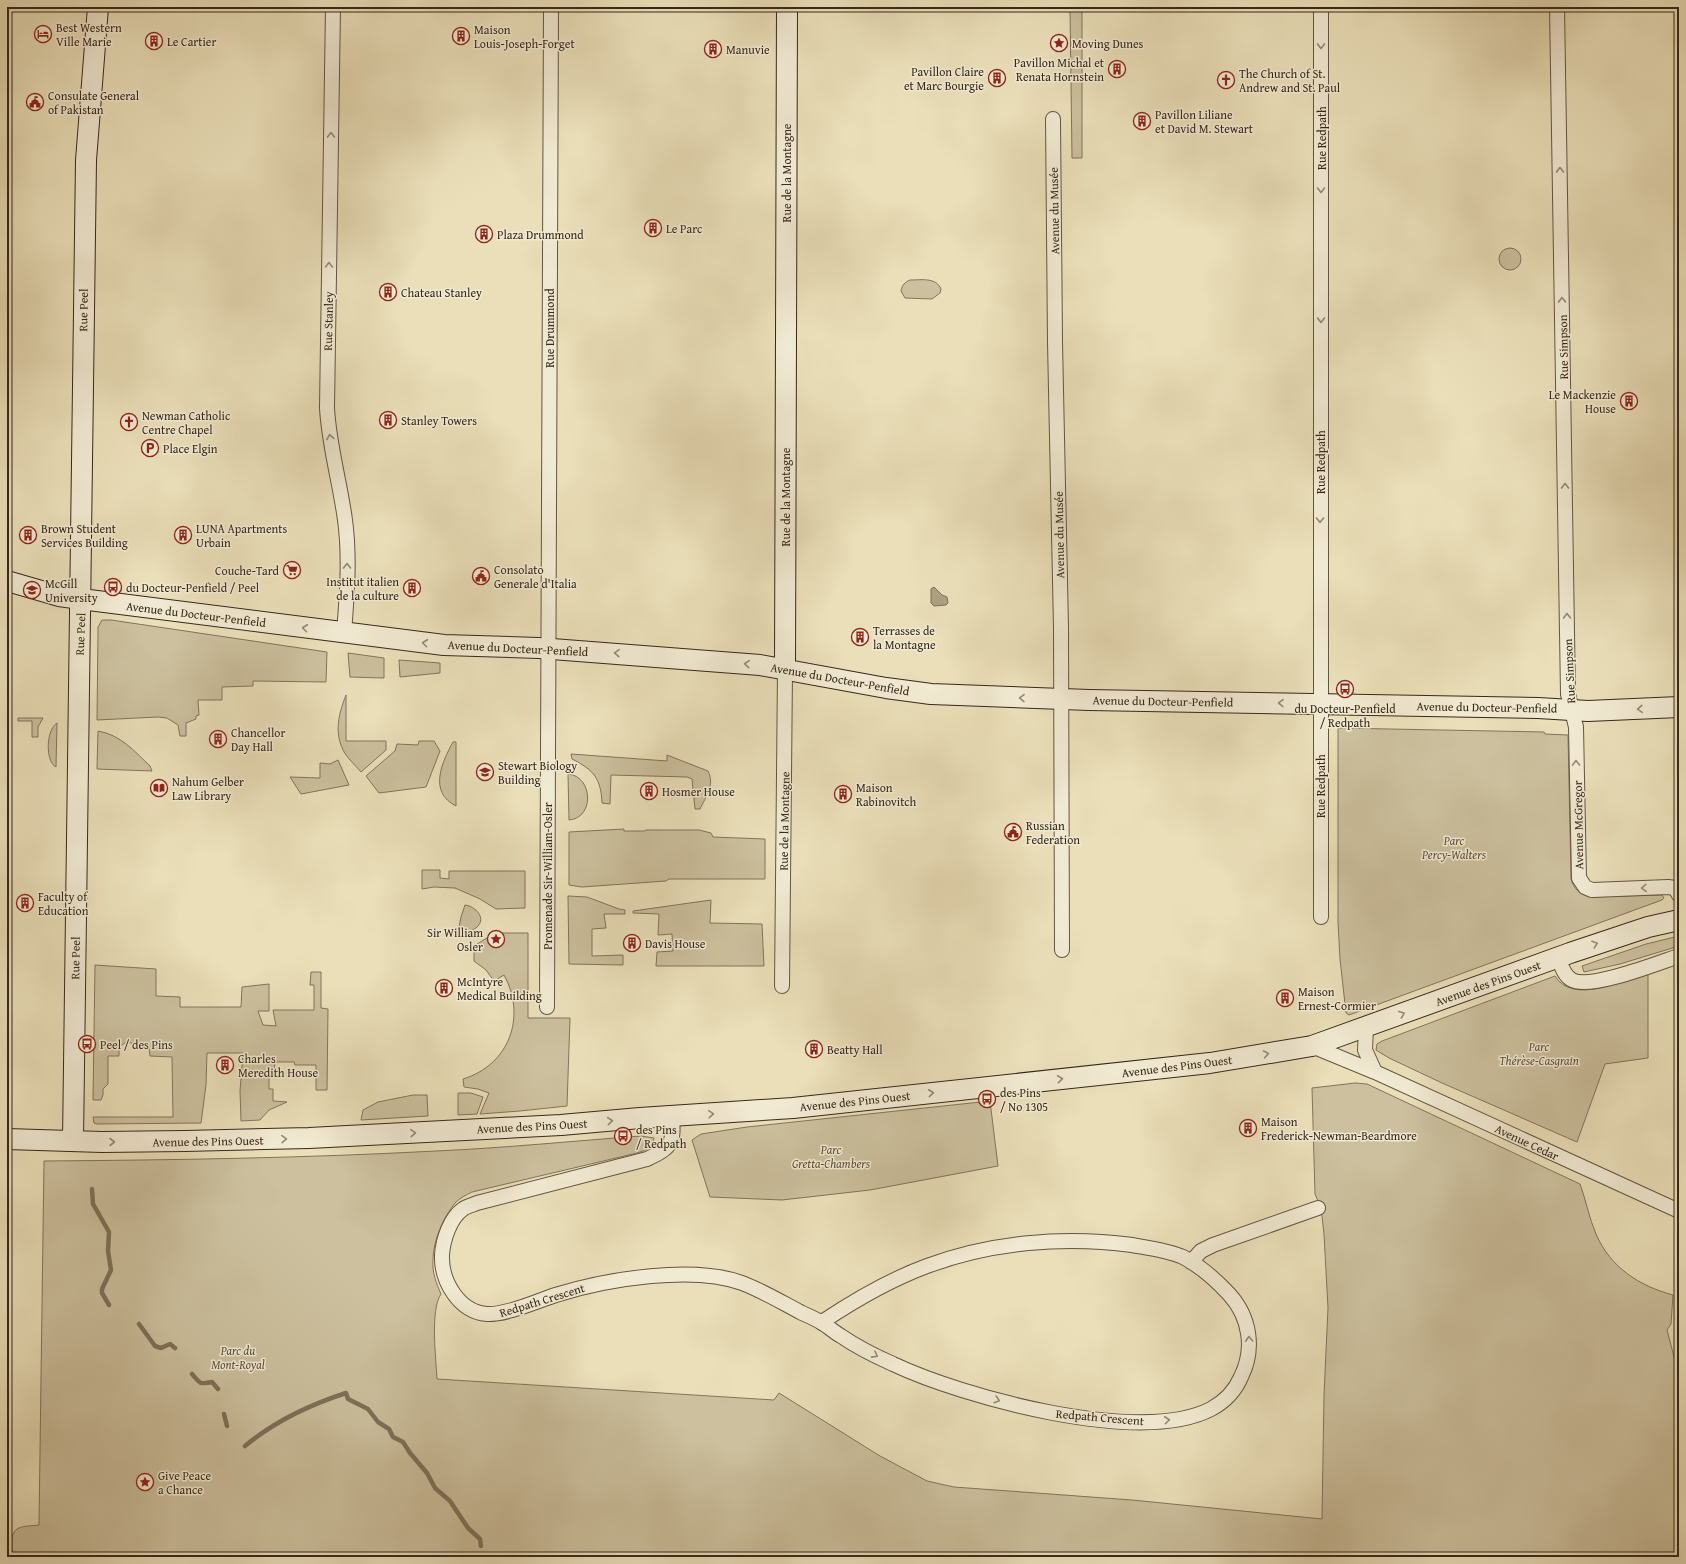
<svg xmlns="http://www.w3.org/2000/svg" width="1686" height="1564" viewBox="0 0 1686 1564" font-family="'Gentium Book Plus',serif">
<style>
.green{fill:#ccc09e;stroke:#82745c}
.water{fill:#ada183;stroke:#7e7159}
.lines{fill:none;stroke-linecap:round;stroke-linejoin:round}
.stream{stroke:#7e7159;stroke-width:4.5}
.street-casing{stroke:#645641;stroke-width:16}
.secondary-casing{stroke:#372819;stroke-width:22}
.street{stroke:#f1ead2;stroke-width:14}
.secondary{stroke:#f1ead2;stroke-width:20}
.oneway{stroke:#948976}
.labels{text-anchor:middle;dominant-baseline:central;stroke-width:3;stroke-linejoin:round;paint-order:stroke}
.poi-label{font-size:12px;fill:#372819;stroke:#f1ead2;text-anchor:start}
.street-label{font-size:12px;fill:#372819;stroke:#f1ead2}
.park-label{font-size:12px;font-style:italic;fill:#5c4e3a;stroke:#f1ead2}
</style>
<rect width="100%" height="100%" fill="#eadfb9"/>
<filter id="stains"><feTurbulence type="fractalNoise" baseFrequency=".005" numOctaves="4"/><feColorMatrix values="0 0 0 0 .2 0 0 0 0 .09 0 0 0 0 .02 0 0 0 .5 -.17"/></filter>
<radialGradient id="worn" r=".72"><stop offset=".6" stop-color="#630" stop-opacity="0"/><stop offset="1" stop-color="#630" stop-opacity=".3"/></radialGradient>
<!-- green -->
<path class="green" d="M1070 7H1082V158H1072Z
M1499 259a11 11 0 1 1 22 0a11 11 0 1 1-22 0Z
M910 280C921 280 936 277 941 289L940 293 932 299 905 298 901 291C902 285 905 282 910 280Z
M102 620H111L327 652 326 682 253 681V686L222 687V700H198L199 715 196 716V719L186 723V736H180L178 725 167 718 158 717 97 720 98 631V627Z
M348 653 384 658V678L350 677Z
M399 660 440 663V673L400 677Z
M346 695V741H386V750L361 772C355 765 347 758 343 750 334 731 339 713 346 695Z
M18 718H43L38 727V737H32V721H18Z
M57 723 56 767C45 761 46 730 57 723Z
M1338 728 1544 732 1545 734 1568 735 1571 879C1574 889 1579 894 1589 897L1662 895 1664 898 1662 900 1640 908 1349 1015 1346 1013 1340 959 1338 922Z
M98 731C121 735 134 751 150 766L152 771 97 769Z
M419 741H434L440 751 426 787 379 793 366 776 395 751 397 744 418 745Z
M453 742H456V806C428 792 442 762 453 742Z
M571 754 667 761V755L708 771C715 785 706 796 700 809H695L692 779 687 777 611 775 610 804 602 803C601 779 594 770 572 759Z
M338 760 349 785 301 794 290 777 320 778V763L330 764Z
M568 774C593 776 595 818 569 820Z
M624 829V831H645L646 830H699L711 833 713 837 765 839V879H669L666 881 582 887 569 885V832Z
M422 870H440V878L449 879V871H525V908L496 909 480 899 455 888 434 887 422 889Z
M568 896 587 897 619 909 625 910V914H604L606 928 592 929V956L623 955V965L569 964Z
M711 900 710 923 762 924 764 966H656L657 952 673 951 672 934 658 935 659 914 633 913V911Z
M465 905C475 906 487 918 477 927 472 932 464 931 458 932L461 917Z
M495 933H528V1018H570L567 1106 520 1111 480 1114 489 1093 478 1089 464 1087 463 1079C509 1065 527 1017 504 975L494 981 486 970 474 961V946Z
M1679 936V946L1620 964 1584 972 1582 966 1646 944Z
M95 965 156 969V996L180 997V1007H241L242 987 269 984V1011H258L263 1025 276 1026 273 1010H314V985H310L311 972H321V1008L328 1009 327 1090H316V1065H295L294 1062H275L274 1071H269V1089H273V1101L287 1102 269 1110 260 1120 241 1121 240 1091 243 1053H207L206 1085 201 1123 97 1124 94 1123 93 1117H173L172 1057 150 1056 149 1048C140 1047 135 1043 126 1042L119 1047V1056H108V1084L103 1089V1095L101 1100H93Z
M1648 973V1058L1605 1064 1577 1142 1442 1083 1389 1058 1376 1050 1377 1044 1382 1041 1555 976C1572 1005 1623 981 1648 973Z
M1355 1083 1367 1084 1580 1184C1586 1200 1589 1218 1596 1234 1610 1267 1639 1286 1673 1295L1671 1324 1667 1330 1679 1376V1557H15C12 1553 12 1549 12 1544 11 1524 24 1527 39 1525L44 1161C175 1160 305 1158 436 1151 504 1148 573 1141 641 1136L654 1138C654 1148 642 1152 633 1154L472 1192C466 1195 460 1198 456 1202 443 1217 433 1241 433 1260 432 1272 436 1283 441 1294 430 1310 436 1359 437 1379L774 1400 779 1393 880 1456 927 1481 954 1487 1132 1500 1322 1519 1324 1395 1328 1308 1324 1234 1321 1208 1315 1194 1312 1088Z
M458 1093H471L483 1097 477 1114 458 1115Z
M413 1095H427L428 1116 361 1120 363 1110 378 1102Z
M990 1101 998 1166 870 1190 782 1200 710 1197 692 1140 701 1134 747 1127Z"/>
<!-- water -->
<path class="water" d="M934 587 942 595 947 597 948 603 946 605 934 606 931 603V589Z"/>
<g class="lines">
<!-- stream -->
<path class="stream" d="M92 1189 93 1204 109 1232 108 1251 111 1270 102 1289V1293L109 1305
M139 1324 155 1346 161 1348 170 1344 175 1348
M192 1374C201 1385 200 1384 212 1382L218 1389
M224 1414 227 1426
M245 1446C275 1421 309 1405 346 1393L348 1399 368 1409 378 1422 389 1429 393 1437 403 1442 410 1453 427 1473 435 1488 450 1501 468 1528 480 1539 481 1546"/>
<!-- street casing -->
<g class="street-casing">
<path id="street" d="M333 7 327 408C329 446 340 482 345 520 350 557 347 595 344 633
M1557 7 1568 694 1576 727 1579 878 1585 887 1592 890 1668 887 1675 888 1679 895
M1053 119 1055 342 1061 628 1062 950
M1321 917V7
M1558 957C1561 965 1564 976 1572 980 1590 990 1658 963 1679 956
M782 986 785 670
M547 1007 551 7
M1366 1028 1365 1050 1375 1072
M1312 1046 1375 1072 1679 1211
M672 1116C674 1144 672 1147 647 1159L477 1203C473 1205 467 1206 463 1209 450 1218 443 1240 442 1255 441 1281 459 1312 487 1314 507 1315 539 1300 559 1294 609 1279 693 1265 742 1283 763 1291 783 1303 802 1313 809 1316 816 1319 822 1323 829 1327 834 1332 841 1336 857 1347 875 1356 893 1364 963 1397 1140 1446 1211 1409 1224 1402 1235 1391 1241 1377 1255 1349 1250 1317 1229 1294 1216 1280 1200 1266 1183 1257 1167 1250 1149 1248 1132 1245 1064 1236 991 1242 927 1266 889 1280 855 1300 822 1322
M1191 1262 1201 1251 1213 1245 1318 1208"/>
</g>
<!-- secondary casing -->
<g class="secondary-casing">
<path id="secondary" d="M7 581 59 596 81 599 444 645 539 648 760 665 886 688 931 694 1089 700 1538 708 1588 711 1679 707
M785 670 787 7
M7 1139 102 1142 185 1141 309 1138 561 1125 640 1118 793 1108 1210 1063 1312 1046 1570 953 1648 927 1679 920
M73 1141 86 160 98 7"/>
</g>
<!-- street -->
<use href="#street" class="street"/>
<!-- secondary -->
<use href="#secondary" class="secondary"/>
</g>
<!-- one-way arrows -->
<defs><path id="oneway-chevron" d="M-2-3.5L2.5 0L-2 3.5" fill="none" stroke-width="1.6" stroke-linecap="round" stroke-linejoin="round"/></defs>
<g class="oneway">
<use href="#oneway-chevron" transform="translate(1321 46) rotate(90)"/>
<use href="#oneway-chevron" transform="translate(331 135) rotate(-89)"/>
<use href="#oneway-chevron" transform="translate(1560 170) rotate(-91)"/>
<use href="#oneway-chevron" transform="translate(1321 190) rotate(90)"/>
<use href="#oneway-chevron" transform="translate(329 265) rotate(-90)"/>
<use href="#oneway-chevron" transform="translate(1562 300) rotate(-91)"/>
<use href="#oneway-chevron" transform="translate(1321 320) rotate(90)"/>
<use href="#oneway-chevron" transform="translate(330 437) rotate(-100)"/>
<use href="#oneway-chevron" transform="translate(1565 486) rotate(-91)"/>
<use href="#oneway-chevron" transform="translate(1320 520) rotate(90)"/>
<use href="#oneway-chevron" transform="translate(347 566) rotate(-90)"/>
<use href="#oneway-chevron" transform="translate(1567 616) rotate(-91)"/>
<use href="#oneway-chevron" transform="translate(305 628) rotate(-173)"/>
<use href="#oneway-chevron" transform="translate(425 643) rotate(-173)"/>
<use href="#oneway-chevron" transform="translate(617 653) rotate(-176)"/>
<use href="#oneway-chevron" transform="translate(747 664) rotate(-175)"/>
<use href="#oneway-chevron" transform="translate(1022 698) rotate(-179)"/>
<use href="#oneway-chevron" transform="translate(1281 703) rotate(-179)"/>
<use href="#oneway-chevron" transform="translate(1640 709) rotate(177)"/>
<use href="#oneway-chevron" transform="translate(1576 763) rotate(-91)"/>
<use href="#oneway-chevron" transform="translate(1644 888) rotate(178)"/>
<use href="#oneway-chevron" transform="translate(1595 944) rotate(-19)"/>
<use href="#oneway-chevron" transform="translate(1402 1014) rotate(-20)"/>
<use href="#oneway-chevron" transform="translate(1266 1054) rotate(-10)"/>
<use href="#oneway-chevron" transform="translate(1060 1079) rotate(-6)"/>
<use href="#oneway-chevron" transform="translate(931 1093) rotate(-6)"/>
<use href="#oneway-chevron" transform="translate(711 1114) rotate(-4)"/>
<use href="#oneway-chevron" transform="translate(610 1121) rotate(-5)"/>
<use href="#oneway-chevron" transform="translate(413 1133) rotate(-3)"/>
<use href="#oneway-chevron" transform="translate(284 1139) rotate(-2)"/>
<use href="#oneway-chevron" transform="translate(112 1142)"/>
<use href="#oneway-chevron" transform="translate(1249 1339) rotate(-93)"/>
<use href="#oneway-chevron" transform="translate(875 1355) rotate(28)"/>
<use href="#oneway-chevron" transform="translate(997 1400) rotate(17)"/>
<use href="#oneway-chevron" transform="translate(1167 1420) rotate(-6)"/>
</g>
<!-- icons -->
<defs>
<g id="hotel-ring" transform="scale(0.9)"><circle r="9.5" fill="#f1ead2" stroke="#8f2418" stroke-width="1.5"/><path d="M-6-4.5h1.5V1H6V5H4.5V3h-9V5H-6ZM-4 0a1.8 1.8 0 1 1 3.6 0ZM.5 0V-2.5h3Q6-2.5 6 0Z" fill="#8f2418"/></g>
<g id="building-ring" transform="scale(0.9)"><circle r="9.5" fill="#f1ead2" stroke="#8f2418" stroke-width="1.5"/><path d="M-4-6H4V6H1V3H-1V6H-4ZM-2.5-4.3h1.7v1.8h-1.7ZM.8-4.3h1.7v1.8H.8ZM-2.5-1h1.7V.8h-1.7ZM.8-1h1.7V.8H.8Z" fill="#8f2418"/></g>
<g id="sight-ring" transform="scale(0.9)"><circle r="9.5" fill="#f1ead2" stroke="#8f2418" stroke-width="1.5"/><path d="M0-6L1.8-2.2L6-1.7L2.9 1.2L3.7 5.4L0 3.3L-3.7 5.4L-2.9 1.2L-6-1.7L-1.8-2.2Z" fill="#8f2418"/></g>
<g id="church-ring" transform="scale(0.9)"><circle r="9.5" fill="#f1ead2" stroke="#8f2418" stroke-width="1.5"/><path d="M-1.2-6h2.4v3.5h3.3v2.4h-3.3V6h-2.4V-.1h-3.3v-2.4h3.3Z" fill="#8f2418"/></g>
<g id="civic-ring" transform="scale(0.9)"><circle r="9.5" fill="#f1ead2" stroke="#8f2418" stroke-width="1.5"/><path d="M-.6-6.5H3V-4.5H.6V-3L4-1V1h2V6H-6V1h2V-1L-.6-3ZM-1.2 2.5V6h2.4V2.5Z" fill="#8f2418"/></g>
<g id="parking-ring" transform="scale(0.9)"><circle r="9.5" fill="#f1ead2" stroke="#8f2418" stroke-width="1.5"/><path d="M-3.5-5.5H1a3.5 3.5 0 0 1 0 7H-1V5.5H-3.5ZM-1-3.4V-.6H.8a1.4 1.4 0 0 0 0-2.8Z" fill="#8f2418"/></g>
<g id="supermarket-ring" transform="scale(0.9)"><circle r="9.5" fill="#f1ead2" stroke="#8f2418" stroke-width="1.5"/><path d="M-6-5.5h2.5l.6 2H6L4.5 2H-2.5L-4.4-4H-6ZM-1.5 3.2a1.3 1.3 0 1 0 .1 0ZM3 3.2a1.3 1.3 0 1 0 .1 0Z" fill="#8f2418"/></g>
<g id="bus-ring" transform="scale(0.9)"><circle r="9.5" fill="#f1ead2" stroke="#8f2418" stroke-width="1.5"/><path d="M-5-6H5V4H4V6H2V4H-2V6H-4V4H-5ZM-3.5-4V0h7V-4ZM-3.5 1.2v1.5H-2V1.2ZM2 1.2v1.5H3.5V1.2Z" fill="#8f2418"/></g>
<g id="university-ring" transform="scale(0.9)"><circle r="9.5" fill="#f1ead2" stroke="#8f2418" stroke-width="1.5"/><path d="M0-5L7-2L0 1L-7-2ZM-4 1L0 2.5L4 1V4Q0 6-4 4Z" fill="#8f2418"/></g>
<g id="library-ring" transform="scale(0.9)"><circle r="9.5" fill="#f1ead2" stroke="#8f2418" stroke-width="1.5"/><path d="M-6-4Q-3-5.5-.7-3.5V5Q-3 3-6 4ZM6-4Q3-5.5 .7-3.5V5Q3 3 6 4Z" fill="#8f2418"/></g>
</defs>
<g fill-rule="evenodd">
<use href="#hotel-ring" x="43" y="34"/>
<use href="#building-ring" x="461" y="36"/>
<use href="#building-ring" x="154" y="41"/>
<use href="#sight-ring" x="1059" y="43"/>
<use href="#building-ring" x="713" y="49"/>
<use href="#building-ring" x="1117" y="69"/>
<use href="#building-ring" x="997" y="78"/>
<use href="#church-ring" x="1226" y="80"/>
<use href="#civic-ring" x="35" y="102"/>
<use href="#building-ring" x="1142" y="121"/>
<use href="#building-ring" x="653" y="228"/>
<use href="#building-ring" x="484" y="234"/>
<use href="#building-ring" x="388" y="292"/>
<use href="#building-ring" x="1629" y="401"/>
<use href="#building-ring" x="388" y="420"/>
<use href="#church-ring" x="129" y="422"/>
<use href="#parking-ring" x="150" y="448"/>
<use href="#building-ring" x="28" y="535"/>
<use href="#building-ring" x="183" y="535"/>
<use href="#supermarket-ring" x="292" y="570"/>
<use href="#civic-ring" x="481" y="576"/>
<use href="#bus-ring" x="113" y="587"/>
<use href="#building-ring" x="412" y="588"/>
<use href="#university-ring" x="32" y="590"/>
<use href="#building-ring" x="860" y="637"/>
<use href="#bus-ring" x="1345" y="689"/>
<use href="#building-ring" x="218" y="739"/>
<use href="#university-ring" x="485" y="772"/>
<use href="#library-ring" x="159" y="788"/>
<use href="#building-ring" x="649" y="791"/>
<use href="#building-ring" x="843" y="794"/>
<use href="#civic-ring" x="1013" y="832"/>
<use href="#building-ring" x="25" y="903"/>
<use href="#sight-ring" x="496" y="939"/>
<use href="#building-ring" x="632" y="943"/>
<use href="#building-ring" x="444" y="988"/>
<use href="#building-ring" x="1285" y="998"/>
<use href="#bus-ring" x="87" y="1044"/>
<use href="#building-ring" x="814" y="1049"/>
<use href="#building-ring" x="225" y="1065"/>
<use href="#bus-ring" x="987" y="1099"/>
<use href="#building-ring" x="1248" y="1128"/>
<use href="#bus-ring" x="623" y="1136"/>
<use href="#sight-ring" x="145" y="1482"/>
</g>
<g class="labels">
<!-- poi labels -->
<g class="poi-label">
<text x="56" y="27">Best Western<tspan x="56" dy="14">Ville Marie</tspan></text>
<text x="474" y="29">Maison<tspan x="474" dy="14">Louis-Joseph-Forget</tspan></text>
<text x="167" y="41">Le Cartier</text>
<text x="1072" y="43">Moving Dunes</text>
<text x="726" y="49">Manuvie</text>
<text x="1104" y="62" text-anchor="end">Pavillon Michal et<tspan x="1104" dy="14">Renata Hornstein</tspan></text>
<text x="984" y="71" text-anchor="end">Pavillon Claire<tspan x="984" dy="14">et Marc Bourgie</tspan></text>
<text x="1239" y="73">The Church of St.<tspan x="1239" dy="14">Andrew and St. Paul</tspan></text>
<text x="48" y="95">Consulate General<tspan x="48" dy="14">of Pakistan</tspan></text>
<text x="1155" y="114">Pavillon Liliane<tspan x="1155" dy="14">et David M. Stewart</tspan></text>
<text x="666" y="228">Le Parc</text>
<text x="497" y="234">Plaza Drummond</text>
<text x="401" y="292">Chateau Stanley</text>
<text x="1616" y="394" text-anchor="end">Le Mackenzie<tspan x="1616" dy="14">House</tspan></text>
<text x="142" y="415">Newman Catholic<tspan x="142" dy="14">Centre Chapel</tspan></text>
<text x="401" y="420">Stanley Towers</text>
<text x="163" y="448">Place Elgin</text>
<text x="41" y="528">Brown Student<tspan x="41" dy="14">Services Building</tspan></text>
<text x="196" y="528">LUNA Apartments<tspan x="196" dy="14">Urbain</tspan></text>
<text x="494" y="569">Consolato<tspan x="494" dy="14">Generale d'Italia</tspan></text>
<text x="279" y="570" text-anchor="end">Couche-Tard</text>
<text x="399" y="581" text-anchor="end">Institut italien<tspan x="399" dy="14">de la culture</tspan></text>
<text x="45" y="583">McGill<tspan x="45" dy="14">University</tspan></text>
<text x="126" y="587">du Docteur-Penfield / Peel</text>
<text x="873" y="630">Terrasses de<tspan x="873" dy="14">la Montagne</tspan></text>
<text x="1345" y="708" text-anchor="middle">du Docteur-Penfield<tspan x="1345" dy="14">/ Redpath</tspan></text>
<text x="231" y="732">Chancellor<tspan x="231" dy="14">Day Hall</tspan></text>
<text x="498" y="765">Stewart Biology<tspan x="498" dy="14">Building</tspan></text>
<text x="172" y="781">Nahum Gelber<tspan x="172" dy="14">Law Library</tspan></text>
<text x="856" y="787">Maison<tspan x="856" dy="14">Rabinovitch</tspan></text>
<text x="662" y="791">Hosmer House</text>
<text x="1026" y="825">Russian<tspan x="1026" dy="14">Federation</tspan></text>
<text x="38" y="896">Faculty of<tspan x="38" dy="14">Education</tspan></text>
<text x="483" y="932" text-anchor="end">Sir William<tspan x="483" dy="14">Osler</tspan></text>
<text x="645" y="943">Davis House</text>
<text x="457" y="981">McIntyre<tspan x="457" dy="14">Medical Building</tspan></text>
<text x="1298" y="991">Maison<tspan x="1298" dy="14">Ernest-Cormier</tspan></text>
<text x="100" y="1044">Peel / des Pins</text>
<text x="827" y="1049">Beatty Hall</text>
<text x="238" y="1058">Charles<tspan x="238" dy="14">Meredith House</tspan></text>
<text x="1000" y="1092">des Pins<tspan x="1000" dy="14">/ No 1305</tspan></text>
<text x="1261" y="1121">Maison<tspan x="1261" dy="14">Frederick-Newman-Beardmore</tspan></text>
<text x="636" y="1129">des Pins<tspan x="636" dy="14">/ Redpath</tspan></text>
<text x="158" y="1475">Give Peace<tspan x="158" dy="14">a Chance</tspan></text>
</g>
<!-- street labels -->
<g class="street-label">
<text transform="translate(1321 138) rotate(-90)">Rue Redpath</text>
<text transform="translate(786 173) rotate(-90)">Rue de la Montagne</text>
<text transform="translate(1054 211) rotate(-91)">Avenue du Musée</text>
<text transform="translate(83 310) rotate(-89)">Rue Peel</text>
<text transform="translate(328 321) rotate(-89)">Rue Stanley</text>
<text transform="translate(549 328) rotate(-90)">Rue Drummond</text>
<text transform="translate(1563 347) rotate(-91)">Rue Simpson</text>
<text transform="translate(1320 462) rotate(-90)">Rue Redpath</text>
<text transform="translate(785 497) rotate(-90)">Rue de la Montagne</text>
<text transform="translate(1059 535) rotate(-91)">Avenue du Musée</text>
<text transform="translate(196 614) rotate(7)">Avenue du Docteur-Penfield</text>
<text transform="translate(80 634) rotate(-88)">Rue Peel</text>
<text transform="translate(518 648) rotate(3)">Avenue du Docteur-Penfield</text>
<text transform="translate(1569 671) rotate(-93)">Rue Simpson</text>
<text transform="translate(840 679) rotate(10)">Avenue du Docteur-Penfield</text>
<text transform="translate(1163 701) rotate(1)">Avenue du Docteur-Penfield</text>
<text transform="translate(1487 707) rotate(1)">Avenue du Docteur-Penfield</text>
<text transform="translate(1320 786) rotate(-90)">Rue Redpath</text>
<text transform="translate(784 821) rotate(-89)">Rue de la Montagne</text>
<text transform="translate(1578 825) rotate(-91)">Avenue McGregor</text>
<text transform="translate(547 876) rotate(-90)">Promenade Sir-William-Osler</text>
<text transform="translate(75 958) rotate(-89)">Rue Peel</text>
<text transform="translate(1488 983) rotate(-20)">Avenue des Pins Ouest</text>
<text transform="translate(1177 1066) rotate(-7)">Avenue des Pins Ouest</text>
<text transform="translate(855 1101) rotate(-6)">Avenue des Pins Ouest</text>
<text transform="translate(532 1126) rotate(-3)">Avenue des Pins Ouest</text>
<text transform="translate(208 1141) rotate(-1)">Avenue des Pins Ouest</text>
<text transform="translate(1527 1142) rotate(25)">Avenue Cedar</text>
<text transform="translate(542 1300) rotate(-17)">Redpath Crescent</text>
<text transform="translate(1100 1417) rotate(5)">Redpath Crescent</text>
</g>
<!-- park labels -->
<g class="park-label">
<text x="1454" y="840">Parc<tspan x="1454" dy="14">Percy-Walters</tspan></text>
<text x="1539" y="1046">Parc<tspan x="1539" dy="14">Thérèse-Casgrain</tspan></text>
<text x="831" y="1149">Parc<tspan x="831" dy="14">Gretta-Chambers</tspan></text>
<text x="238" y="1350">Parc du<tspan x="238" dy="14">Mont-Royal</tspan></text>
</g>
</g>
<!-- margin -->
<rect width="1686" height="1564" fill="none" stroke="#eadfb9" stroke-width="24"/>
<rect x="8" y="8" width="1670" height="1548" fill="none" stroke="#372819" stroke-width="2"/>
<rect x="12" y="12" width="1662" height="1540" fill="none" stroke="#372819"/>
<rect width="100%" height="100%" filter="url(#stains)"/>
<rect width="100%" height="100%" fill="url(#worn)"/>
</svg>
